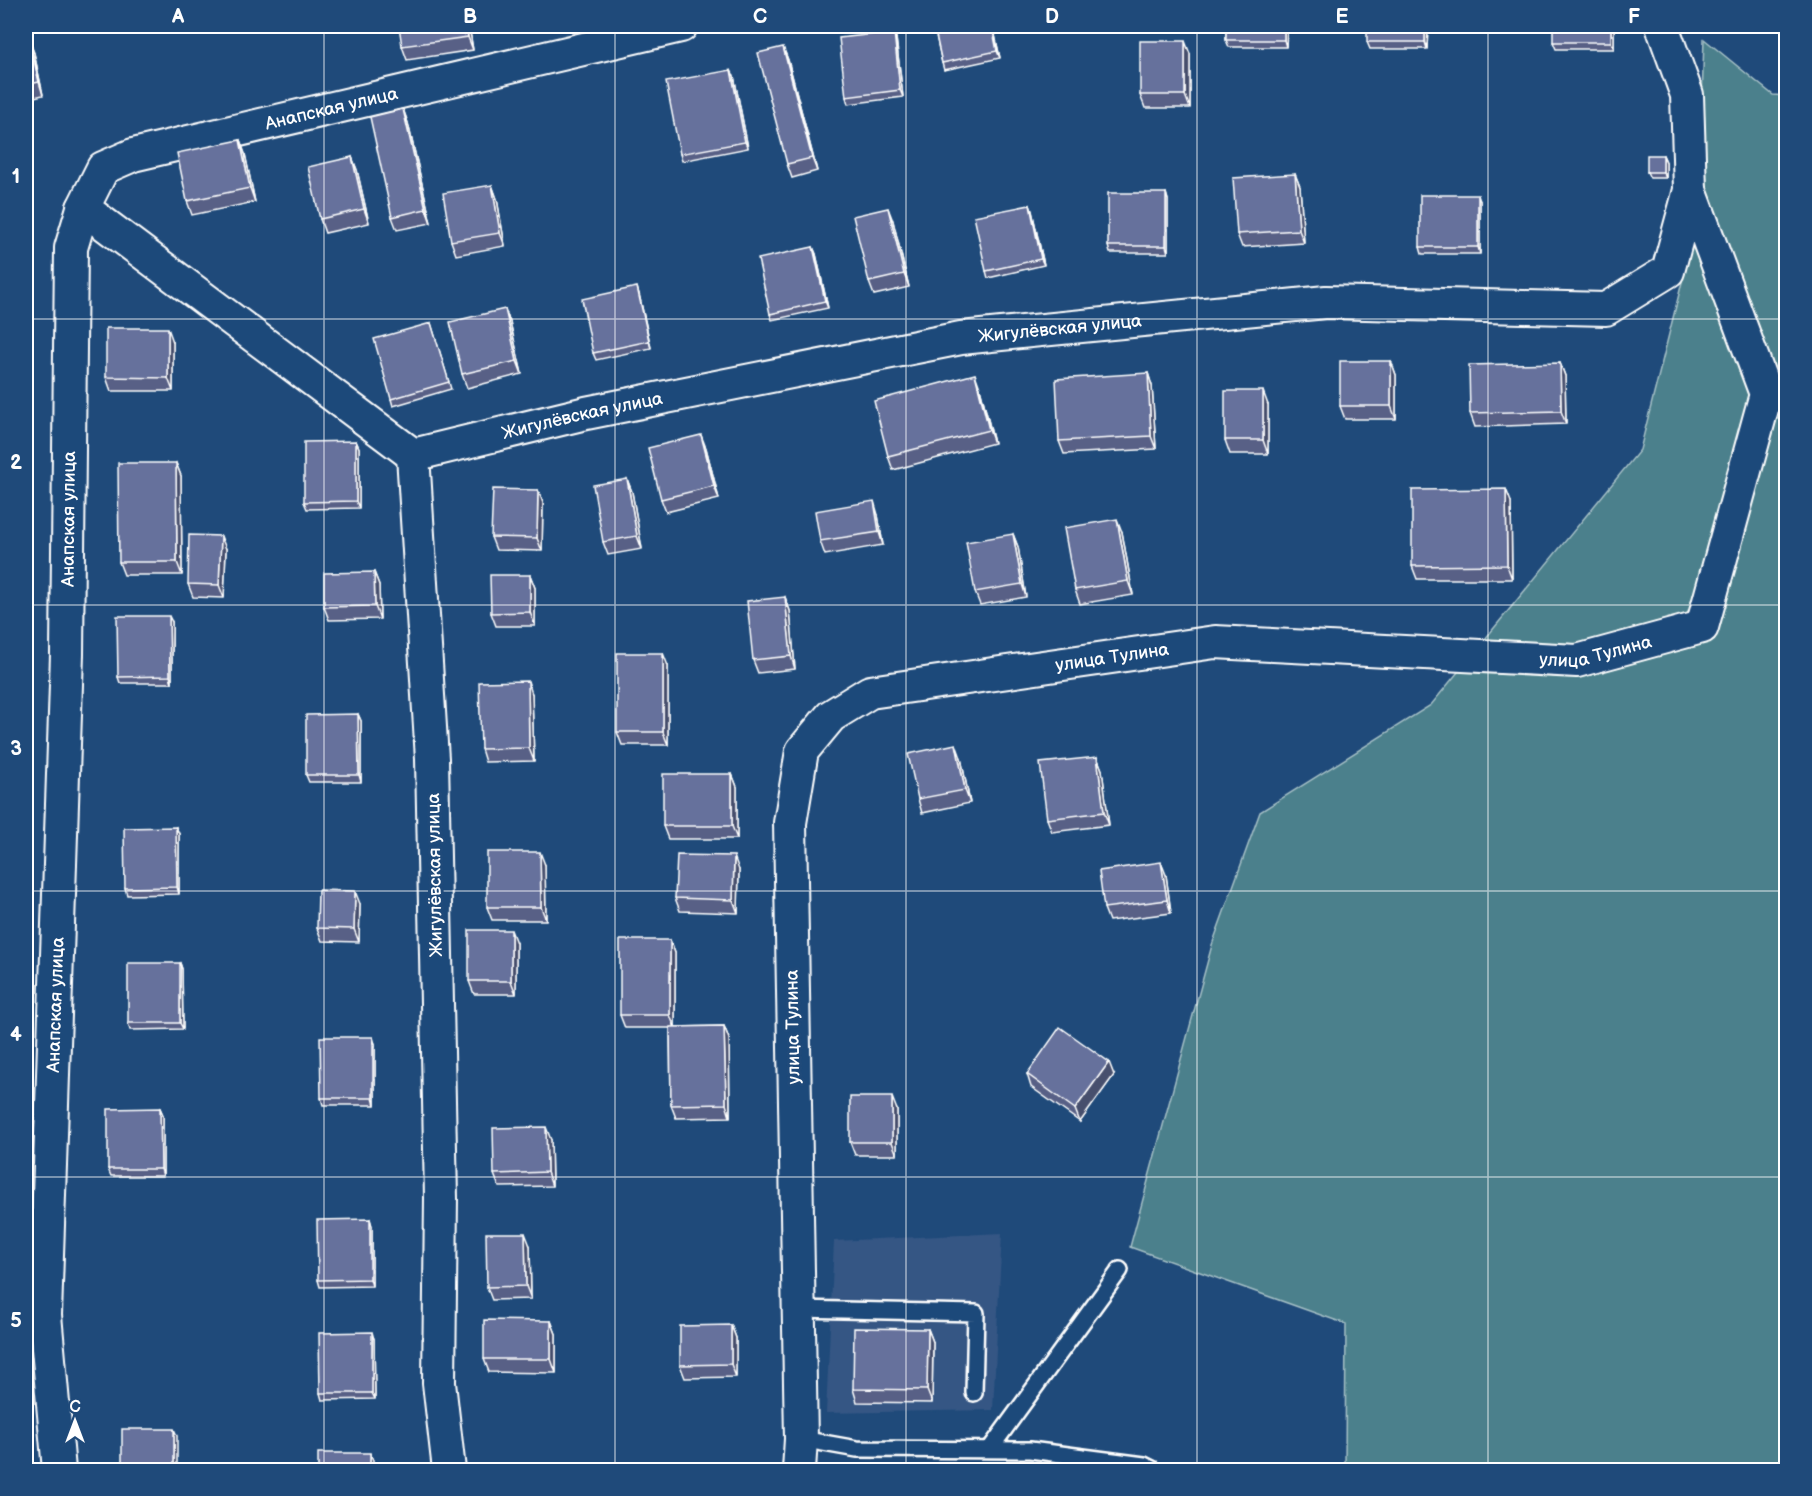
<svg xmlns="http://www.w3.org/2000/svg" width="1812" height="1496" viewBox="0 0 1812 1496" font-family="'Balsamiq Sans',sans-serif">
<style>
.built{fill:#345684}
.green{fill:#4c808c;stroke:#a6c0c6;stroke-width:1.5}
.lines{fill:none;stroke-linecap:round;stroke-linejoin:round}
.lane-casing{stroke:#fff;stroke-width:20}
.street-casing{stroke:#fff;stroke-width:36}
.lane{stroke:#1f4a7a;stroke-width:15}
.street{stroke:#1f4a7a;stroke-width:32}
.wall{fill:#586186;stroke:#fff;stroke-width:1.5}
.shaded-wall{fill:#474f6d;stroke:#fff;stroke-width:1.5}
.building{fill:#66719c;stroke:#fff;stroke-width:1.5}
.grid{fill:none;stroke:#fff;stroke-width:1.5;stroke-opacity:0.55}
.labels{text-anchor:middle;dominant-baseline:central;stroke-width:6;stroke-linejoin:round;paint-order:stroke}
.street-label{font-size:18px;fill:#fff;stroke:#1f4a7a}
.neatline{fill:none;stroke:#fff;stroke-width:2}
.grid-label{font-size:20px;text-anchor:middle;font-weight:bold;fill:#fff}
</style>
<rect width="100%" height="100%" fill="#1f4a7a"/>
<filter id="ink" filterUnits="userSpaceOnUse"><feTurbulence type="fractalNoise" baseFrequency=".0167" numOctaves="2"/><feDisplacementMap in="SourceGraphic" scale="12" xChannelSelector="R" yChannelSelector="G"/><feConvolveMatrix kernelMatrix="1 2 1 2 8 2 1 2 1" color-interpolation-filters="sRGB"/></filter>
<g filter="url(#ink)">
<!-- built -->
<path class="built" d="M1002 1233 993 1410 826 1413 834 1241Z"/>
<!-- green -->
<path class="green" d="M1704 39 1773 95 1786 96V1470H1345L1346 1324 1130 1247 1212 945 1260 812 1431 705 1640 450 1682 282 1700 163Z"/>
<g class="lines">
<!-- lane casing -->
<g class="lane-casing">
<path id="lane" d="M798 1309 976 1313 974 1393
M801 1439 857 1449 1030 1450 1144 1465 1154 1470
M990 1449 1120 1270"/>
</g>
<!-- street casing -->
<g class="street-casing">
<g id="street">
<path d="M83 208 413 455"/>
<path id="s1" d="M59 1470 45 1315 67 654 71 248 83 208 103 168 133 155 681 26"/>
<path id="s2" d="M449 1470 439 1383 441 1198 432 759 413 455 586 413 961 338 1326 302 1606 309 1668 271 1690 190 1687 95 1662 26"/>
<path id="s3" d="M799 1470 801 1439 790 823 802 751 831 716 870 692 1215 642 1577 661 1702 627 1766 394 1690 190"/>
</g>
</g>
<!-- lane -->
<use href="#lane" class="lane"/>
<!-- street -->
<use href="#street" class="street"/>
</g>
<!-- wall -->
<path class="wall" d="M469 26 473 50 407 60 402 46Z
M934 26H993L1000 58 944 70 942 63Z
M1226 26H1287L1286 47H1229L1226 40Z
M1428 26 1427 49H1370L1367 42Z
M1614 26V49H1556L1553 42Z
M894 32 896 38 903 97 848 104 846 97Z
M29 40 34 53 43 95 26 99V41Z
M783 47 788 60 817 171 792 178 787 164Z
M1190 54V108H1145L1140 95Z
M734 76 748 148 682 161 680 154Z
M403 109 408 123 431 223 397 230 392 217Z
M240 140 245 154 255 202 192 215 187 201Z
M1663 155 1666 162V178H1650L1647 172Z
M352 157 357 170 369 223 325 233 320 219Z
M1295 174 1300 187 1304 243 1242 247 1237 234Z
M492 185 497 199 505 246 456 255 451 241Z
M1166 193 1168 200V253H1110L1108 246Z
M1480 201V254H1422L1420 247Z
M1030 205 1032 211 1044 265 988 278 986 271Z
M893 221 909 287 874 295 869 282Z
M813 247 816 254 828 308 772 320 770 314Z
M639 294 651 348 596 360 593 353Z
M510 322 522 374 467 388 462 374Z
M431 323 451 389 393 406 391 399Z
M173 342V391H111L106 377Z
M1391 361 1396 375V419H1345L1340 406Z
M1560 363 1565 376 1566 424 1475 427 1470 413Z
M1148 373 1152 386 1156 449 1064 454 1059 441Z
M980 388 994 443 893 470 888 456Z
M1268 405V454H1230L1225 440Z
M356 441 359 448V508L307 509 304 502Z
M706 448 719 499 666 512 661 499Z
M176 463 181 476 182 575H124L119 562Z
M627 479 632 492 642 549 608 555 603 542Z
M538 490 543 503 542 551 496 550 491 537Z
M1511 502 1512 579H1417L1412 566Z
M878 515 883 545 825 555 820 541Z
M1122 532 1133 595 1080 604 1075 590Z
M1013 534 1018 547 1026 597 980 605 975 592Z
M226 549 224 598 193 597 188 584Z
M374 572 379 585 380 619 329 620 324 607Z
M530 575 535 588V626H496L491 613Z
M785 597 790 611 795 669 758 673 753 660Z
M172 622V683H120L118 677Z
M668 666V745H622L617 732Z
M532 694 534 761 485 762 481 749Z
M358 714 361 721V782H309L306 775Z
M1097 757 1102 770 1109 825 1052 832 1047 819Z
M961 758 970 803 922 813 918 799Z
M732 774 737 787V839H668L663 826Z
M176 827 179 834V894L127 895 125 888Z
M545 865 546 920H492L487 907Z
M739 870 738 913 680 911 675 898Z
M1166 875 1171 913 1109 921 1104 908Z
M360 904 359 942 322 941 317 928Z
M670 940 675 953V1027L724 1026 729 1039 730 1117 676 1118 671 1105 670 1028H625L620 1015Z
M516 943V994H474L469 981Z
M180 963 182 969 183 1029 130 1030 128 1023Z
M375 1044V1105H323L321 1098Z
M1027 1074 1114 1075 1080 1122 1031 1087Z
M160 1108 163 1115V1176H111L108 1169Z
M897 1110V1155H855L850 1142Z
M551 1140 552 1186 499 1187 494 1174Z
M370 1219 372 1226V1286L320 1287 318 1280Z
M530 1246 531 1299 492 1300 487 1287Z
M551 1321 556 1334V1373L489 1372 484 1359Z
M731 1325 736 1338V1377L685 1378 680 1365Z
M928 1329 933 1342 932 1403 857 1402 853 1389Z
M374 1339 375 1399 322 1400 320 1393Z"/>
<!-- shaded-wall -->
<path class="shaded-wall" d="M466 26H469L473 50 468 37Z
M992 26H993L1000 58 997 51Z
M1284 26H1287L1286 47 1284 40Z
M1425 26H1428L1427 49 1425 42Z
M1611 26H1614V49L1611 42Z
M894 32 896 38 903 97 900 90Z
M29 40 34 53 43 95 39 82Z
M1185 41 1190 54V108L1185 95Z
M783 47 788 60 817 171 812 158Z
M731 70 734 76 748 148 745 142Z
M403 109 408 123 431 223 426 209Z
M240 140 245 154 255 202 250 188Z
M1663 155 1666 162V178L1663 172Z
M352 157 357 170 369 223 364 209Z
M1295 174 1300 187 1304 243 1299 230Z
M492 185 497 199 505 246 500 233Z
M1166 193 1168 200V253L1166 246Z
M1478 195 1480 201V254L1478 247Z
M1030 205 1032 211 1044 265 1041 259Z
M888 208 893 221 909 287 904 274Z
M813 247 816 254 828 308 825 301Z
M637 287 639 294 651 348 649 341Z
M505 309 510 322 522 374 517 361Z
M168 328 173 342V391L168 378Z
M1391 361 1396 375V419L1391 406Z
M1560 363 1565 376 1566 424 1561 411Z
M1148 373 1152 386 1156 449 1151 436Z
M975 374 980 388 994 443 989 430Z
M1263 391 1268 405V454L1263 440Z
M701 435 706 448 719 499 714 486Z
M356 441 359 448V508L356 501Z
M176 463 181 476 182 575 177 562Z
M627 479 632 492 642 549 637 536Z
M1506 489 1511 502 1512 579 1507 565Z
M538 490 543 503 542 551 537 538Z
M874 501 878 515 883 545 879 532Z
M1117 519 1122 532 1133 595 1128 581Z
M1013 534 1018 547 1026 597 1022 584Z
M221 536 226 549 224 598 219 585Z
M374 572 379 585 380 619 375 606Z
M530 575 535 588V626L530 612Z
M785 597 790 611 795 669 791 656Z
M169 616 172 622V683L170 676Z
M663 653 668 666V745L663 732Z
M528 681 532 694 534 761 529 748Z
M358 714 361 721V782L359 775Z
M956 744 961 758 970 803 965 790Z
M1097 757 1102 770 1109 825 1104 812Z
M732 774 737 787V839L732 826Z
M176 827 179 834V894L177 887Z
M540 852 545 865 546 920 541 907Z
M734 856 739 870 738 913 733 900Z
M1161 862 1166 875 1171 913 1167 900Z
M355 891 360 904 359 942 354 929Z
M511 930 516 943V994L511 981Z
M670 940 675 953V1028L670 1015Z
M180 963 182 969 183 1029 180 1023Z
M724 1026 729 1039 730 1117 726 1104Z
M373 1037 375 1044V1105L373 1098Z
M1109 1062 1114 1075 1080 1122 1075 1109Z
M892 1097 897 1110V1155L892 1142Z
M160 1108 163 1115V1176L161 1169Z
M546 1127 551 1140 552 1186 547 1172Z
M370 1219 372 1226V1286L370 1279Z
M525 1233 530 1246 531 1299 526 1286Z
M551 1321 556 1334V1373L551 1359Z
M731 1325 736 1338V1377L731 1364Z
M928 1329 933 1342 932 1403 927 1390Z
M372 1332 374 1339 375 1399 372 1393Z
M174 1429 177 1436V1470H174Z
M370 1453 373 1460V1470H370Z"/>
<!-- building -->
<path class="building" d="M399 26H466L468 37 402 46Z
M934 26H992L997 51 942 63Z
M1226 26H1284V40H1226Z
M1367 26H1425V42H1367Z
M1553 26H1611V42H1553Z
M894 32 900 90 846 97 839 38Z
M29 40 39 82 26 85V41Z
M1140 41H1185V95H1140Z
M783 47 812 158 787 164 758 53Z
M731 70 745 142 680 154 666 82Z
M403 109 426 209 392 217 370 117Z
M240 140 250 188 187 201 177 153Z
M1647 155H1663V172H1647Z
M352 157 364 209 320 219 308 167Z
M1295 174 1299 230 1237 234 1233 178Z
M492 185 500 233 451 241 443 193Z
M1108 193H1166V246H1108Z
M1420 195H1478V247H1420Z
M1030 205 1041 259 986 271 974 216Z
M888 208 904 274 869 282 853 216Z
M813 247 825 301 770 314 758 259Z
M637 287 649 341 593 353 582 299Z
M505 309 517 361 462 374 450 322Z
M431 323 449 382 391 399 374 339Z
M106 328H168V378L106 377Z
M1340 361H1391V406H1340Z
M1560 363 1561 411 1470 413 1469 365Z
M1148 373 1151 436 1059 441 1056 379Z
M975 374 989 430 888 456 874 401Z
M1225 391H1263V440H1225Z
M701 435 714 486 661 499 648 448Z
M356 441V501L304 502V442Z
M118 463H176L177 562H119Z
M627 479 637 536 603 542 593 485Z
M493 489 538 490 537 538 491 537Z
M1506 489 1507 565 1412 566V490Z
M874 501 879 532 820 541 815 511Z
M1117 519 1128 581 1075 590 1064 528Z
M1013 534 1022 584 975 592 966 542Z
M189 535 221 536 219 585 188 584Z
M374 572 375 606 324 607V573Z
M490 575H530V612L491 613Z
M785 597 791 656 753 660 747 601Z
M117 616H169L170 676 118 677Z
M617 653H663V732H617Z
M528 681 529 748 481 749 479 682Z
M358 714 359 775H306V715Z
M956 744 965 790 918 799 908 754Z
M1097 757 1104 812 1047 819 1040 763Z
M663 774H732V826H663Z
M176 827 177 887 125 888 124 828Z
M487 852H540L541 907H487Z
M677 855 734 856 733 900 675 898Z
M1161 862 1167 900 1104 908 1099 871Z
M318 890 355 891 354 929 317 928Z
M469 930H511V981H469Z
M620 940H670V1015H620Z
M128 963H180V1023H128Z
M724 1026 726 1104 671 1105 670 1027Z
M1060 1027 1109 1062 1075 1109 1027 1074Z
M320 1037H373V1098H321Z
M850 1097H892V1142H850Z
M160 1108 161 1169H108V1109Z
M546 1127 547 1172 494 1174 493 1128Z
M370 1219V1279L318 1280 317 1220Z
M486 1233H525L526 1286 487 1287Z
M484 1320 551 1321V1359H484Z
M731 1325V1364L680 1365V1326Z
M854 1328 928 1329 927 1390 853 1389Z
M372 1332V1393H320L319 1333Z
M122 1429H174V1470H122Z
M318 1453H370V1470H318Z"/>
</g>
<!-- grid -->
<path class="grid" d="M324 26V1470M615 26V1470M906 26V1470M1197 26V1470M1488 26V1470M26 319H1786M26 605H1786M26 891H1786M26 1177H1786"/>
<g class="labels">
<!-- street labels -->
<g class="street-label">
<text stroke="none"><textPath href="#s1" startOffset="1546">Анапская улица</textPath></text>
<text stroke="none"><textPath href="#s2" startOffset="1676">Жигулёвская улица</textPath></text>
<text stroke="none"><textPath href="#s2" startOffset="1190">Жигулёвская улица</textPath></text>
<text stroke="none"><textPath href="#s1" startOffset="952">Анапская улица</textPath></text>
<text stroke="none"><textPath href="#s3" startOffset="1542">улица Тулина</textPath></text>
<text stroke="none"><textPath href="#s3" startOffset="1056">улица Тулина</textPath></text>
<text transform="translate(435 875) rotate(-91)">Жигулёвская улица</text>
<text stroke="none"><textPath href="#s1" startOffset="466">Анапская улица</textPath></text>
<text transform="translate(793 1027) rotate(-91)">улица Тулина</text>
</g>
</g>
<!-- margin -->
<rect width="1812" height="1496" fill="none" stroke="#1f4a7a" stroke-width="66"/>
<!-- north arrow -->
<g transform="translate(75 1421)" stroke="#1f4a7a" stroke-width="4.5" paint-order="stroke">
<path d="M0-4.5L10 22L0 15L-10 22Z" fill="#ffffff"/>
<text y="-9" font-size="16" font-weight="bold" text-anchor="middle" fill="#ffffff">С</text>
</g>
<rect x="33" y="33" width="1746" height="1430" class="neatline"/>
<g class="grid-label">
<text x="178" y="23">A</text>
<text x="470" y="23">B</text>
<text x="760" y="23">C</text>
<text x="1052" y="23">D</text>
<text x="1342" y="23">E</text>
<text x="1634" y="23">F</text>
<text x="16" y="183">1</text>
<text x="16" y="469">2</text>
<text x="16" y="755">3</text>
<text x="16" y="1041">4</text>
<text x="16" y="1327">5</text>
</g>
</svg>
